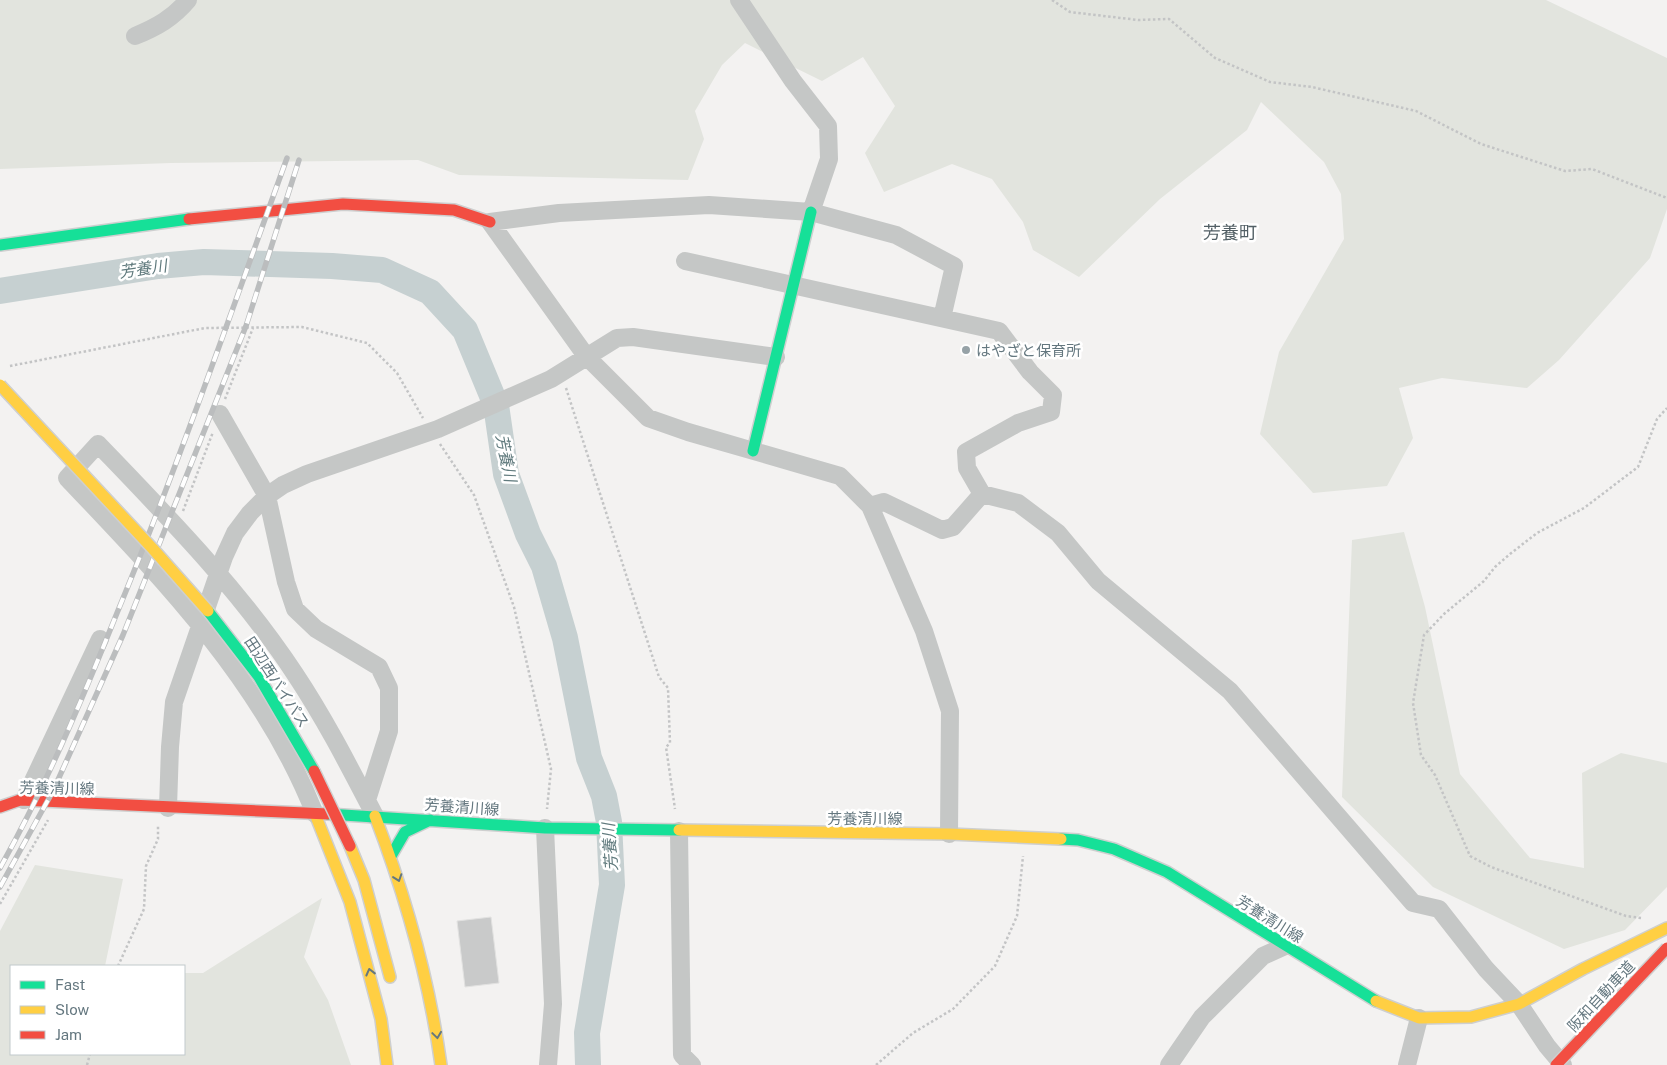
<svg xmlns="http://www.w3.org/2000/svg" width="1667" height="1065" viewBox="0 0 1667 1065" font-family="'Public Sans','Noto Sans JP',sans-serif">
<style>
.green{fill:#e2e4de}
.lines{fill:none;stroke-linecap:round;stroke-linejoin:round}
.river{stroke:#c6d0d1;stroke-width:26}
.building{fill:#c9caca;stroke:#e2e2e1}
.fast-casing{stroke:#cecfcf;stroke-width:14}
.slow-casing{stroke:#cecfcf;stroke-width:14}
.jam-casing{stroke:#cecfcf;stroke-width:14}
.path{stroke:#c3c4c5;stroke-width:2.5;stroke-dasharray:2.5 2.5;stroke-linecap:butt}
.street{stroke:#c5c7c6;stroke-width:18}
.fast{stroke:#16e098;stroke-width:11}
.slow{stroke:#ffcf43;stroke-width:11}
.jam{stroke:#f24e42;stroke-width:11}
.rail-casing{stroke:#bbbdbe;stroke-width:5.5}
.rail{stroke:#fff;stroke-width:4;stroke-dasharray:11;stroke-linecap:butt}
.fast-bridge-casing{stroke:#cecfcf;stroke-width:14;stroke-linecap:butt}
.slow-bridge-casing{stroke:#cecfcf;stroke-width:14;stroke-linecap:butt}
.jam-bridge-casing{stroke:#cecfcf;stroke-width:14;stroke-linecap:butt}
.fast-bridge{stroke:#16e098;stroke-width:11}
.slow-bridge{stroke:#ffcf43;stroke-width:11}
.jam-bridge{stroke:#f24e42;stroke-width:11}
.oneway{stroke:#64777f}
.poi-dot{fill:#96a2a7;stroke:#fff;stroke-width:2}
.labels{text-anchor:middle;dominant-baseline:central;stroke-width:5;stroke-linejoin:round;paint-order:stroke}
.poi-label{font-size:15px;fill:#64777f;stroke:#fff;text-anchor:start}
.street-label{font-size:15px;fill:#64777f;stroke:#fff}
.water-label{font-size:16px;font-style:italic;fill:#607a7d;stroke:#fff}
.quarter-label{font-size:18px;fill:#525f65;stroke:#fff}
</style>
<rect width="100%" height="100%" fill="#f3f2f1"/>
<!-- green -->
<path class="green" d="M0 0H1546L1667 58V209L1650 258 1559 360 1527 388 1442 378 1399 388 1413 438 1387 486 1313 493 1260 434 1279 352 1344 239 1341 194 1324 162 1261 102 1247 130 1160 199 1079 277 1033 250 1023 222 992 179 952 164 884 192 865 153 895 106 863 57 822 81 745 43 722 65 695 111 704 139 688 180 459 175 418 160 171 163 0 169Z
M1404 532 1425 607 1460 774 1530 858 1584 868 1582 773 1621 753 1667 763V887L1625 930 1564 949 1433 887 1342 797 1352 540Z
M35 865 123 879 105 966H11V1054H184V973H203L322 898 304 957 328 1000 351 1065H0V931Z"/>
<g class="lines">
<!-- river -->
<path class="river" d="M0 291 158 266 204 262 332 266 382 270 430 292 465 330 496 405 506 474 528 534 544 566 565 638 589 758 604 796 609 822 612 885 587 1033 588 1065"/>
</g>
<!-- building -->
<path class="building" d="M491 917 499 983 465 987 457 921Z"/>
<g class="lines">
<!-- fast casing -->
<g class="fast-casing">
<path id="fast" d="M0 245 189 219
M753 451 811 212
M328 814 545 828 679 830
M1061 839 1078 840 1114 849 1167 872 1376 1001
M391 856 405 832 430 820"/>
</g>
<!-- slow casing -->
<g class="slow-casing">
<path id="slow" d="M315 814 350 902 381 1019 387 1065
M375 816C406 897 429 979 441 1065
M679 830 949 834 1061 839
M350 846 364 880 390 977
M1376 1001 1419 1018 1471 1017 1519 1004 1583 969 1667 928"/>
</g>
<!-- jam casing -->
<g class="jam-casing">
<path id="jam" d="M189 219 343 204 454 210 490 222
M0 807 20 800 328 814"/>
</g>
<!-- path -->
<path class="path" d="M1052 0 1070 12 1138 20 1169 19 1215 58 1270 82 1312 87 1416 111 1481 144 1565 171 1592 169 1667 198
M10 366 205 328 302 327 367 343 397 373 423 418
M566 388 659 677 668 688 670 743 666 747 675 809
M225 399 253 328
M440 444 474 495 514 607 551 769 547 809
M183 511 213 432
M0 904 48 820
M1641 918 1626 916 1491 867 1470 856 1435 775 1421 755 1413 703 1424 635 1444 614 1484 581 1495 567 1510 554 1537 533 1584 508 1638 467 1657 419 1667 408
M118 966 144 909 146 866 158 839V826
M87 1065 90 1054
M876 1065 913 1033 953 1009 995 966 1017 916 1023 856"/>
<!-- street -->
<path class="street" d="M739 0 793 81 828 126 829 159 811 212
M135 36C157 27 173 18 188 0
M685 261 999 331 1030 372 1053 395 1051 412 1018 423 966 452 967 468 982 494 1018 503 1058 533 1098 581 1230 691 1413 903 1439 909 1486 969 1519 1004 1547 1046 1563 1065
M942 318 954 266 896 235 811 212 709 205 559 213 490 222 586 356 648 418 688 432 840 476 870 506 924 631 950 711 949 834
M220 414 267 496 286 582 295 609 316 629 379 667 389 688V731L367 800
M870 506 884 502 942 530 953 527 982 494
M24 800 100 639
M168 808 170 747 174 702 224 557 235 533 250 513 267 496 283 485 307 474 438 429 551 379 617 338 633 337 776 357
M315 814C263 682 163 579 67 478L98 444C168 517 239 589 295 674 325 719 350 768 375 816
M545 828 553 1004 548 1065
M679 831 682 1055 692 1065
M1169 1065 1202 1017 1263 956 1285 946
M1407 1065 1419 1018"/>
<!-- fast -->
<use href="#fast" class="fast"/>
<!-- slow -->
<use href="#slow" class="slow"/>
<!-- jam -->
<use href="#jam" class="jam"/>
<!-- rail casing -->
<g class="rail-casing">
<path id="rail" d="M0 868C46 786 82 700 117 613 179 463 232 310 287 158
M0 887 53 791 123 635 246 326 299 160"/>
</g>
<!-- rail -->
<use href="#rail" class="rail"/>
<!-- fast-bridge casing -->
<g class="fast-bridge-casing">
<path id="fast-bridge" d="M208 611 259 677 314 771"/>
</g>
<!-- slow-bridge casing -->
<g class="slow-bridge-casing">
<path id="slow-bridge" d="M0 385 153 549 208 611"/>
</g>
<!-- jam-bridge casing -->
<g class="jam-bridge-casing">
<path id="jam-bridge" d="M314 771 350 846
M1556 1065 1667 948"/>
</g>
<!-- fast-bridge -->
<use href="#fast-bridge" class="fast-bridge"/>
<!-- slow-bridge -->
<use href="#slow-bridge" class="slow-bridge"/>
<!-- jam-bridge -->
<use href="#jam-bridge" class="jam-bridge"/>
</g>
<!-- one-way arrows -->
<defs><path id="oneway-chevron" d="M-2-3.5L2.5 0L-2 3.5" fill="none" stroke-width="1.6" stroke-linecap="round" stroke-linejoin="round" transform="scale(1.25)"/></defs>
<g class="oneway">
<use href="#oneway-chevron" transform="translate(398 878) rotate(71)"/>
<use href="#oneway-chevron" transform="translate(370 972) rotate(-104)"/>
<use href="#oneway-chevron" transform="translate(437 1035) rotate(82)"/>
</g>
<!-- markers -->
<circle class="poi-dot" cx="966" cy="350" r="5"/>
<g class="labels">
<!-- poi labels -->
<g class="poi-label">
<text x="976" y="350">はやざと保育所</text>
</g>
<!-- street labels -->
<g class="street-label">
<text transform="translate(277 682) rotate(57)">田辺西バイパス</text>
<text transform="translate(57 788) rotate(1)">芳養清川線</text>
<text transform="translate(462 807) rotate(4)">芳養清川線</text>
<text x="865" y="818">芳養清川線</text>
<text transform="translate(1270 919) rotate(32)">芳養清川線</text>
<text transform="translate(1601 996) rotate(-47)">阪和自動車道</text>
</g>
<!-- water labels -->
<g class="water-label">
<text transform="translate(143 269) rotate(-8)">芳養川</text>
<text transform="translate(506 458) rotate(79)">芳養川</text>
<text transform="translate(610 847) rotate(-94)">芳養川</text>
</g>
<!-- quarter labels -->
<g class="quarter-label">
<text x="1230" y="232">芳養町</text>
</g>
</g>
<!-- legend -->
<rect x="10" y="965" width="175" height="90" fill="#ffffff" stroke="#c1c9cc"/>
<rect x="20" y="981" width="25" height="8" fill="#16e098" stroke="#c1c9cc"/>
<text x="55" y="990" font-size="15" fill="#64777f">Fast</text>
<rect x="20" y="1006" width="25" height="8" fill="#ffcf43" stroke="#c1c9cc"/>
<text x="55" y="1015" font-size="15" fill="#64777f">Slow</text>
<rect x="20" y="1031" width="25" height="8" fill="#f24e42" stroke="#c1c9cc"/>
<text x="55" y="1040" font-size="15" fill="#64777f">Jam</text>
</svg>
